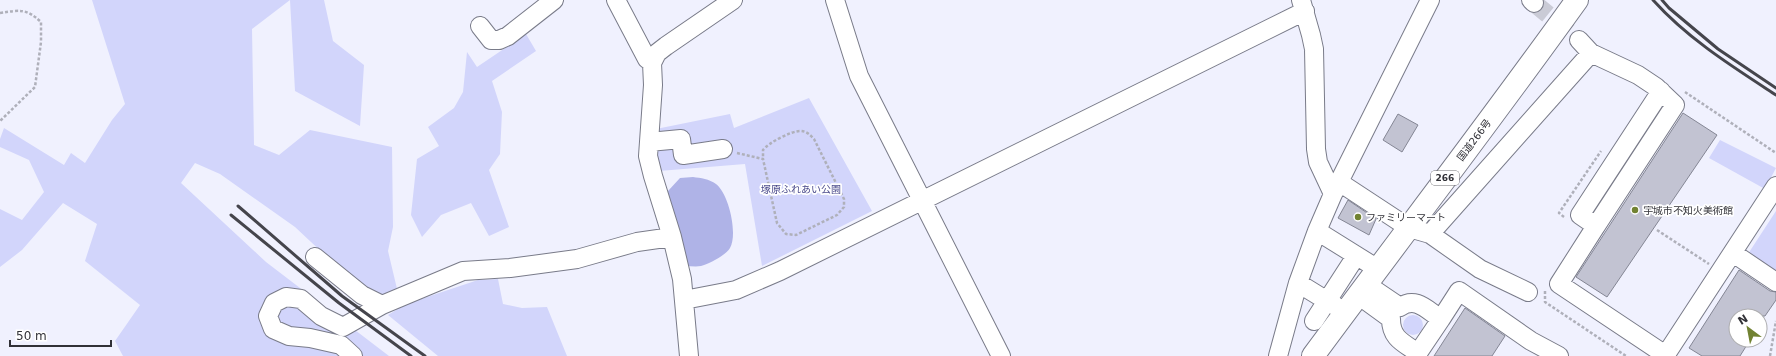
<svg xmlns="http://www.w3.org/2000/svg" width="1776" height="356" viewBox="0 0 1776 356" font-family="'DejaVu Sans','Noto Sans JP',sans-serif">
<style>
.green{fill:#d2d5fb}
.water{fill:#afb3e7}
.building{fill:#c2c3d2;stroke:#848694}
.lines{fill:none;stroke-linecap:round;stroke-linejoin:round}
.minor-tunnel{stroke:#cacbd6;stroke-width:18;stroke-dasharray:18 9;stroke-linecap:butt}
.minor-casing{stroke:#797b89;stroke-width:20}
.highway-casing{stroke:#797b89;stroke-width:24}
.path{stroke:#afb0ba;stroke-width:2.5;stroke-dasharray:3 2;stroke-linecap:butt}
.minor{stroke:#fff;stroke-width:18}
.highway{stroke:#fff;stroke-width:22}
.rail{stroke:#45454c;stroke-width:3}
.poi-dot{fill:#718232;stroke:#fff;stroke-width:1.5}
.labels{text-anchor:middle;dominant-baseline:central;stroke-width:3.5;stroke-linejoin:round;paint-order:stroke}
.shield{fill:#fff;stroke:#6f6f73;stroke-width:1}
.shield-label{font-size:9px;font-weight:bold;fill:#313137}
.street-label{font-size:10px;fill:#313137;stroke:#fff}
.park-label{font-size:10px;fill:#4b4b8c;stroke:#fff}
.poi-label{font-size:10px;fill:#313137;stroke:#fff;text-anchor:start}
</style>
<rect width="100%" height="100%" fill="#f0f1fe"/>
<!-- green -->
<path class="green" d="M92 0H324L333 41 364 65 360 126 295 91 290 0 252 29 254 145 279 155 310 130 392 147 393 227 388 251 398 293 406 304 478 280 498 279 503 304 522 308 547 307 567 356H438L388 315 406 304 398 294H379L358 286 295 227 220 174 195 163 181 183 266 262 389 356H123L115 341 140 305 85 261 97 224 63 203 22 250 0 267V209L22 220 44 192 29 160 0 147V139L4 128 64 165 71 153 85 163 112 120 125 104Z
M526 34 536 51 492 81 502 112 500 154 489 170 509 227 489 236 471 203 441 215 422 237 411 215 417 159 439 146 428 127 454 108 463 92 467 52 477 67Z
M809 98 872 211 762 266 745 164 659 171 655 160 656 129 730 114 734 128Z
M1720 140 1776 168 1765 189 1709 158Z
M1776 211V275L1746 257Z
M1403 325a10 10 0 1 1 20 0a10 10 0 1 1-20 0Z"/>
<!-- water -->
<path class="water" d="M693 177C701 178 709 179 716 184 729 194 738 234 730 248 726 255 709 264 701 266 696 267 690 266 685 266L666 199 668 191 680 178Z"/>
<!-- building -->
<path class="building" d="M1683 113 1717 135 1607 297 1576 277Z
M1398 114 1418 125 1402 152 1383 140Z
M1348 200 1376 219 1369 235 1338 218Z
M1739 270 1770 291 1776 292V300L1765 316H1736V340H1750L1740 356H1702L1689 348Z
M1465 308 1505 336 1492 356H1434Z"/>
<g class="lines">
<!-- minor-tunnel -->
<path class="minor-tunnel" d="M1534 3 1579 40"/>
<!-- minor casing -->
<g class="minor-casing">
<path id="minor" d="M616 0 647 59 652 63
M835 0 859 76 1001 356
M1301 0 1311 35 1314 49 1316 149 1318 162 1333 194
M1531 0 1534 3
M480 26 491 40H499L508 36 554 0
M1579 40 1591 53 1638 75 1656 87 1675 105 1596 226
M1661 91 1580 215 1596 226 1559 284 1667 356
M649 142 681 139 683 155 723 149
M1339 182 1409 228 1430 234 1591 53
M1317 231 1378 269
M1430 234 1480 269 1528 292
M1733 253 1776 282
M315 257 362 295 382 305
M1298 283 1337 307
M1366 284 1400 307C1416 296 1427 310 1441 319L1416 356
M1358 295 1391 319C1391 339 1404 343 1418 353
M684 300 736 290 780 271 1305 11
M1441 319 1459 291 1531 341 1559 356
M1314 321 1356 256
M353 356 341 345 310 338 289 336 273 329 268 316 274 303 286 297 301 299 321 316 343 327 382 305 463 271 510 268 577 259 637 242 672 237
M689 356 682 279 672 237 653 176 648 156 653 85 652 63 657 53 666 46 733 0
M1278 356 1298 283 1317 231 1333 194 1430 0
M1665 356 1776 186"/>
</g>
<!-- highway casing -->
<g class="highway-casing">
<path id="highway" d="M1313 356C1401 237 1491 120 1577 0"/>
</g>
<!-- path -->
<path class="path" d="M0 13C20 10 26 8 41 22V42L35 87 0 121
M1685 92 1776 153
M737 153 763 159 777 223 786 234 796 235 837 215 844 207V199L814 139C810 135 807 131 800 131 791 131 768 143 763 150V159
M1564 217 1559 213 1601 151
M1657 230 1709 264
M1545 291V302L1626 356
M1770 356 1776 321"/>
<!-- minor -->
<use href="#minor" class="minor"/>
<!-- highway -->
<use href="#highway" class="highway"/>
<!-- rail -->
<path class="rail" d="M1653 0C1688 39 1733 67 1776 95
M1662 0 1669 8 1718 49 1776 88
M238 206 342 296 425 356
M231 215 339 303 411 356"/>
</g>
<!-- markers -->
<g class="poi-dot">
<circle cx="1635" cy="210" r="4"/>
<circle cx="1358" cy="217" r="4"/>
</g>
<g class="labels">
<!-- shield labels -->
<rect class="shield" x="1431" y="171" width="28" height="14" rx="3"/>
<g class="shield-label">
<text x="1445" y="178">266</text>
</g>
<!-- street labels -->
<g class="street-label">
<text transform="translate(1474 140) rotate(-53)">国道266号</text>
</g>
<!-- park labels -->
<g class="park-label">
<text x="801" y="189">塚原ふれあい公園</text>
</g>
<!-- poi labels -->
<g class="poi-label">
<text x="1643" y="210">宇城市不知火美術館</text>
<text x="1366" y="217">ファミリーマート</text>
</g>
</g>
<!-- north arrow -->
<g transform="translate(1748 328) rotate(328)"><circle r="19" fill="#ffffff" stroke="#adadaf"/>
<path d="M0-3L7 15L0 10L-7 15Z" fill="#718232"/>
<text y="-6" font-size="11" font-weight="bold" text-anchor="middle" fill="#313137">N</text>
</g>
<!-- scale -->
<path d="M10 340v6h101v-6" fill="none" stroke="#313137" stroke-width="2"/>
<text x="16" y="340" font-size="12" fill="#313137" stroke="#ffffff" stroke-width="3" paint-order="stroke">50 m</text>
</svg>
